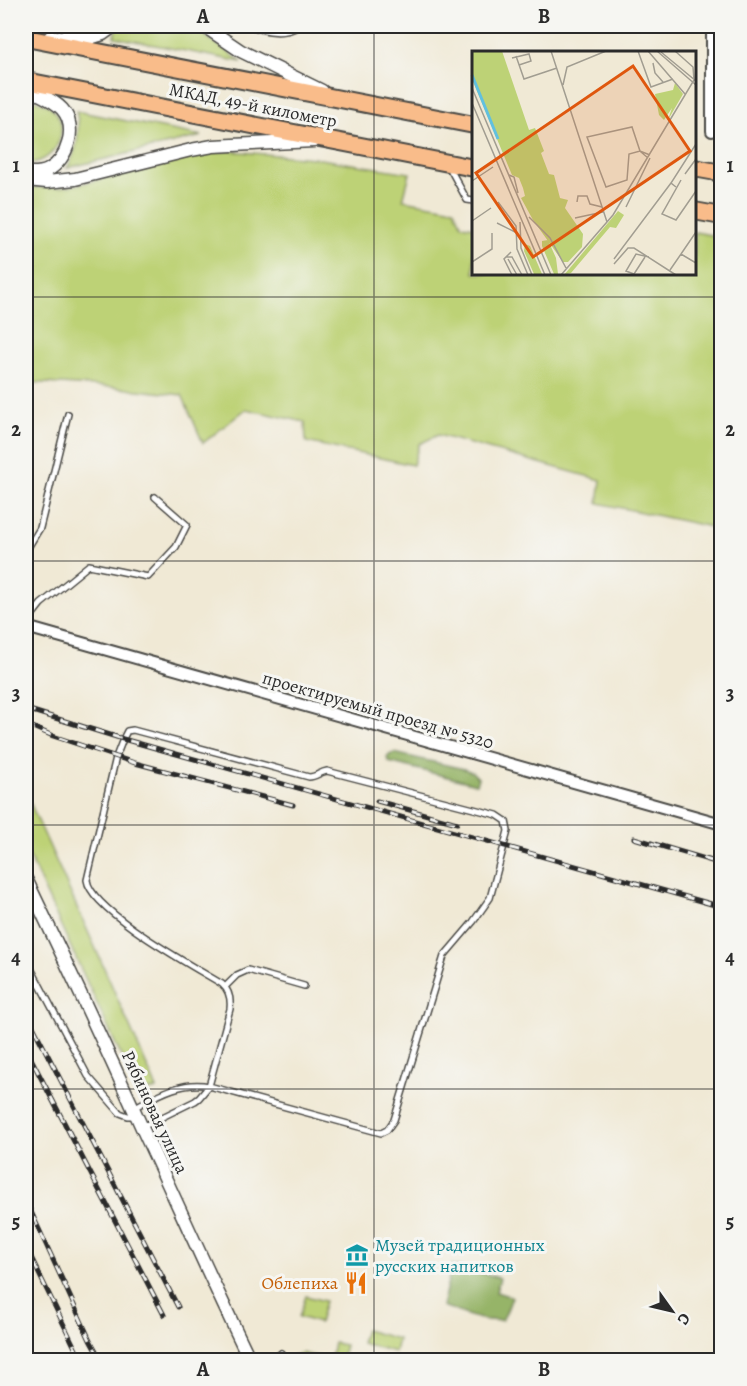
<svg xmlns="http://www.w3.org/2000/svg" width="747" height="1386" viewBox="0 0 747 1386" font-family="Alegreya,serif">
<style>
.green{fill:#bdd276;stroke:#747e50;stroke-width:1.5}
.forest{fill:#96b467;stroke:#607049;stroke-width:1.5}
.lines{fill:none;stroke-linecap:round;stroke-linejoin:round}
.service-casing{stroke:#494844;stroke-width:8}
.minor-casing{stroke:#494844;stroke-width:14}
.tertiary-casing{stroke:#494844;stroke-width:15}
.trunk-casing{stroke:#494844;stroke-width:20}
.service{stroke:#fff;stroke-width:5}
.minor{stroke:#fff;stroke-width:10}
.tertiary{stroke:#fff;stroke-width:12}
.trunk{stroke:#f9bc8a;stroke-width:16}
.rail-casing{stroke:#2b2b2b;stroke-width:5}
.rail{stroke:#f6f6f2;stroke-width:3;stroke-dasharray:9;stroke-linecap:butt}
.grid{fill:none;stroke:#2b2b2b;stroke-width:1.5;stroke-opacity:0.55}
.labels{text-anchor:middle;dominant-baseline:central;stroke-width:6;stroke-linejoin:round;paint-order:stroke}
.street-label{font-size:18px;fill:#2b2b2b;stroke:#f6f6f2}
.culture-label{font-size:18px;fill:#0d838f;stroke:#f6f6f2;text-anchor:start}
.food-label{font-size:18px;fill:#c56008;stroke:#f6f6f2;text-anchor:end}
.inset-river{fill:none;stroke:#61c0df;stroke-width:3}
.inset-road{fill:none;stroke:#a19d91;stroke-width:1.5}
.view{fill:#df570e;fill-opacity:0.15;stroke:#df570e;stroke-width:3}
.inset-edge{fill:none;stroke:#2b2b2b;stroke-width:3}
.neatline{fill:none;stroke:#2b2b2b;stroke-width:2}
.grid-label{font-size:20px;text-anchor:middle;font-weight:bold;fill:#2b2b2b}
</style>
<rect width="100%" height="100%" fill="#f6f6f2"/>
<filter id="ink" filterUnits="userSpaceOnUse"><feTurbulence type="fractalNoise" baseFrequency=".0167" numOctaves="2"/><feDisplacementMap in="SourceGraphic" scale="12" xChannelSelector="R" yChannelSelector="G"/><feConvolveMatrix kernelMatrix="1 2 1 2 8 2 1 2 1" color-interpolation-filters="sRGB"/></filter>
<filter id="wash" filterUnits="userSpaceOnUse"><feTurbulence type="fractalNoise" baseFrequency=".008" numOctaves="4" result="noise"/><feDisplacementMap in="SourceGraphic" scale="24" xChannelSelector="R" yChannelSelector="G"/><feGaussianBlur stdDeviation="1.35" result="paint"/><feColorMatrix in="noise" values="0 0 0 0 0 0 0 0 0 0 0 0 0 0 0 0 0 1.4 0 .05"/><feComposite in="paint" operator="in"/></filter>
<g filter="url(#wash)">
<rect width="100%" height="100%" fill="#f0e9d5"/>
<!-- green -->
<path class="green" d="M119 26H191L242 62 114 37Z
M26 98C33 100 42 101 49 106 75 125 56 165 26 163Z
M76 111 202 136 67 168C77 152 81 129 76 111Z
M229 151 314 158 410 173 403 200 454 209 462 225 474 227V273H694L695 232 721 237V529L598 503 601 480 438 435 419 444 413 465 306 442 305 422 246 409 203 443 182 395 111 387 26 382V186C63 193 98 179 134 170 165 162 197 154 229 151Z
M26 794 94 945 157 1089C149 1092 141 1091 134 1084L26 850Z
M306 1296 325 1301 319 1323 299 1317Z
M365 1330 398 1339 395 1352 361 1343Z
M334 1343 345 1345 341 1360H294L292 1356 302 1353 330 1360Z"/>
<!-- forest -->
<path class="forest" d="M394 753 464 769 472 772 478 778 476 784 389 762 387 758 389 755Z
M452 1265 500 1278 496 1292 512 1297 506 1313 502 1320C482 1323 460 1312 442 1306Z"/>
</g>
<g filter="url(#ink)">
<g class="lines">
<!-- service casing -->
<g class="service-casing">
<path id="service" d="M250 26C267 32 284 35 299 26
M449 167 467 200 474 201
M26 551 40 528 68 414
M26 623 41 604 89 565 148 577 176 547 187 525 155 497
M26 959 88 1076 120 1113 128 1116H135
M225 987 237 975 248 970 304 986
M133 1108C156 1096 182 1080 209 1086L381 1133 387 1130 394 1120 444 956 473 922 490 898 508 831 506 821 497 815 327 771C320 772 316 777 309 777L133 730 127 731 123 739 116 757 87 880C91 911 194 967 222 984 230 991 231 1000 230 1009L209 1086 199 1098 195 1101 142 1127
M273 1360 281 1353
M590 1360V1359"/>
</g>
<!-- minor casing -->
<g class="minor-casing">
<path id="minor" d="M712 26V131
M26 627 722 824"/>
</g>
<!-- tertiary casing -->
<g class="tertiary-casing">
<path id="tertiary" d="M204 26 241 51 322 91
M50 37H93L103 34 114 26
M26 87C37 94 53 99 62 109 78 127 68 159 48 170 41 174 34 173 26 173
M26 180 47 182 75 179 191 150 213 146 314 141
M26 879C66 962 105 1046 143 1130 179 1207 213 1284 250 1360"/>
</g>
<!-- trunk casing -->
<g class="trunk-casing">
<path id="trunk" d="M26 38 474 125
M26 81 474 168
M694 168 722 173
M694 211 722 216"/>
</g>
<!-- service -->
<use href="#service" class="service"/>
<!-- minor -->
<use href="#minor" class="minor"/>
<!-- tertiary -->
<use href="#tertiary" class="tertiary"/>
<!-- trunk -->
<use href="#trunk" class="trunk"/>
<!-- rail casing -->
<g class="rail-casing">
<path id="rail" d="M26 709 123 739 722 907
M26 724 53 736 135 763 293 805
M377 801 457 823
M634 838 722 864
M26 1013 178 1307
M26 1049 164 1315
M26 1201 90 1340 101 1360
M26 1247 81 1360"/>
</g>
<!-- rail -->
<use href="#rail" class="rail"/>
</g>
</g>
<!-- grid -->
<path class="grid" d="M374 26V1360M26 297H722M26 561H722M26 825H722M26 1089H722"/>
<!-- icons -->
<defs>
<g id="museum-bare" transform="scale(1.8)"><path d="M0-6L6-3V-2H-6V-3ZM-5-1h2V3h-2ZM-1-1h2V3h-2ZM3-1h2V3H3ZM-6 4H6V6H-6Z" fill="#0f9aa8" stroke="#f6f6f2" stroke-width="2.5" paint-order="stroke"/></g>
<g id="restaurant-bare" transform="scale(1.8)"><path d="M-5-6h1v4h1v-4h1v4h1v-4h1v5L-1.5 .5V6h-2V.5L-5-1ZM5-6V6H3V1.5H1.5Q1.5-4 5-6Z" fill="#e8710a" stroke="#f6f6f2" stroke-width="2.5" paint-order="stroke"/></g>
</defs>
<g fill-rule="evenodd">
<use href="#museum-bare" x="357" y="1255"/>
<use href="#restaurant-bare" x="356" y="1283"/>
</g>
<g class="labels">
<!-- street labels -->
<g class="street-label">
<text transform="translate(253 105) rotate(11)">МКАД, 49-й километр</text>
<text transform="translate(378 710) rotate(16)">проектируемый проезд № 5320</text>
<text transform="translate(155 1112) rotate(65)">Рябиновая улица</text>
</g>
<!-- culture labels -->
<g class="culture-label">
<text x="375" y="1245">Музей традиционных<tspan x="375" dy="21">русских напитков</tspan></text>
</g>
<!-- food labels -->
<g class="food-label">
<text x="338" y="1283">Облепиха</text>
</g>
</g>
<!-- overview -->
<g transform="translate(472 51)">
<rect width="224" height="224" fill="#f0e9d5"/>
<path d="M0 0H30L57 79 63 77 72 100 69 102 77 123 82 124 88 147 96 149 93 157 111 183 110 196 96 211H91L61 169 49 147 53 145 51 137 47 127 40 124 0 28ZM203 32 211 43 196 69 200 57 192 69 187 64 183 43 201 39ZM146 160 152 164 144 177 138 176 99 222 92 224ZM76 189 84 207 86 223H82L70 195V190ZM53 193 58 195 70 223H62L52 200Z" fill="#bdd276"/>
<path class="inset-river" d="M0 24 26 88"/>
<path class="inset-road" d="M79 0 135 171M166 0 179 36 201 28M176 0 213 43M185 0 224 34M189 1 224 30M44 5 52 28 85 17M40 7 57 3 59 10 47 14M181 12 183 22 191 31M91 34 95 16 134 0M0 37 79 224M0 52 73 224M176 107 169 101 168 100 160 76 115 86 134 136 155 129 157 103 168 100 178 104M213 123 224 108M37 124 42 126 46 142M209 129 190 163 204 169 224 140M0 130 21 116M204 136 199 132 224 93M26 151 44 175 45 198 56 224M105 151 106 145H115L118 153 130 156M154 156 178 107M57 166 78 187 94 217M103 167 131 161M0 170 19 157M48 171 49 197 60 224M25 172 45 182M39 201 32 208 40 224M209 203 224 181M34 206H40L50 224M173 206 162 223 154 220 164 203 177 206M36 208 45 224M142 208 199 132M0 211 20 198V182M142 213 156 197H162L204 224M198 219 209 203 224 212M89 224 141 164 222 29 221 16 203 0"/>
<path class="view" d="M161 15 218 100 61 206 4 122Z"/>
<rect width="224" height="224" class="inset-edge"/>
</g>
<!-- margin -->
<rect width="747" height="1386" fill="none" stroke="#f6f6f2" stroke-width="66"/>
<!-- north arrow -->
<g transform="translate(672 1311) rotate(124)" stroke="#f6f6f2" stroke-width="4.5" paint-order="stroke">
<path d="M0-4.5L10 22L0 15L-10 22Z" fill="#2b2b2b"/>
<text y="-9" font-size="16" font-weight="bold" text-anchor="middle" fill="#2b2b2b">С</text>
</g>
<rect x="33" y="33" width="681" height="1320" class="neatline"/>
<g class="grid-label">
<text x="203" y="23">A</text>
<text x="544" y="23">B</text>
<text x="16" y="172">1</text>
<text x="730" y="172">1</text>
<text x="16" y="436">2</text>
<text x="730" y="436">2</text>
<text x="16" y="700">3</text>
<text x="730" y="700">3</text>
<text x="16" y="964">4</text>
<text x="730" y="964">4</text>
<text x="16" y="1228">5</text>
<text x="730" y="1228">5</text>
<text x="203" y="1376">A</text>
<text x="544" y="1376">B</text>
</g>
</svg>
